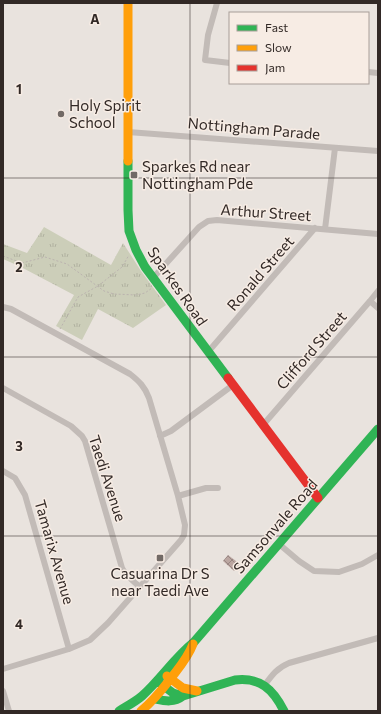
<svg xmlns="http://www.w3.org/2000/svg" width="381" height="714" viewBox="0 0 381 714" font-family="Commissioner,sans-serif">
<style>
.park{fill:url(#park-tufts)}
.building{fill:url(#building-cross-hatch)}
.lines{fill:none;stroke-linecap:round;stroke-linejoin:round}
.path{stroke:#bbb3af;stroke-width:1;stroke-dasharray:2 2;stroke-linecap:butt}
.street{stroke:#c2bbb7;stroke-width:6}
.fast{stroke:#30b455;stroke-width:9}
.slow{stroke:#ff9f0a;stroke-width:9}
.jam{stroke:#e5322d;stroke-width:9}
.grid{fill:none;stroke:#322926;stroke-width:1;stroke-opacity:0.55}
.poi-dot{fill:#726a66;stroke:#f7ece4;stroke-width:1.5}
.labels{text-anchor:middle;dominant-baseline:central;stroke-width:3;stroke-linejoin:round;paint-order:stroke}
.poi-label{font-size:15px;fill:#322926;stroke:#f7ece4;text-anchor:start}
.street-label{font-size:15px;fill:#322926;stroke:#f7ece4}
.grid-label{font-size:13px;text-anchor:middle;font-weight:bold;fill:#322926;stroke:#f7ece4;stroke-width:3;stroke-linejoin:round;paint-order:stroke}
</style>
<defs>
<pattern id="park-tufts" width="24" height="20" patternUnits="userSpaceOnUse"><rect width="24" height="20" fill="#ccceb9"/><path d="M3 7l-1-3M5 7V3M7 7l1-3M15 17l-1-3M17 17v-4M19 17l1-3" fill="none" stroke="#b0b19f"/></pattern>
<pattern id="building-cross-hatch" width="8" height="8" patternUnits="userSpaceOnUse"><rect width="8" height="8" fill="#bba6a1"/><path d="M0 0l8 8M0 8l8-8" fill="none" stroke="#998783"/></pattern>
</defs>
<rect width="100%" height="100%" fill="#e9e3de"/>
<!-- park -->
<path class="park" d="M44 227 111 265 123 243 141 271 166 305 133 328 98 309 82 340 56 326 74 295 19 266 3 259V244L27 253Z"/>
<!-- building -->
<path class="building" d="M228 555 240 564 234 571 223 561Z"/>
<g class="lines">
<!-- path -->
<path class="path" d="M3 256 22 263 45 257 67 264 104 291 114 294 136 295 145 293 152 288
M60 329 78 297 98 286 122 267 129 255"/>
<!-- street -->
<path class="street" d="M217 3 208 35 205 60 230 63
M368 72 378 73
M128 132 378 151
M325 229 335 148
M153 278 199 227 208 221 217 220 378 234
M370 301 378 308
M3 307 11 309 130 374C139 381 145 387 149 398L178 496 185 525 184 535 181 540 108 623 90 640 69 649 3 669
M208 352 315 228
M3 388 71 426 82 436 85 441 122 568C126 576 133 581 140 587
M263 425 370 301 378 291
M160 436 171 431 233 385
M3 471 15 478 25 495 69 649
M178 496 206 488H218
M279 544 299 561 314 571 339 572 362 564 378 555
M264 686C272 675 277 668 289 663L378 638
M3 691 9 711"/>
<!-- fast -->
<path class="fast" d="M128 161V210L129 231 136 250 145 267 228 378
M157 681 173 693 183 696 235 680C260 677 273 689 284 711
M155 699C165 701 174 703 183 696
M119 711C127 706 135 702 142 696 161 679 174 658 194 642L378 429"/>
<!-- slow -->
<path class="slow" d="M128 3V161
M167 676 183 688 197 691
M141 711C155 700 164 687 175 673 182 664 189 655 193 644"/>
<!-- jam -->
<path class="jam" d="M228 378 318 498"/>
</g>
<!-- grid -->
<path class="grid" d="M190 3V711M3 178H378M3 357H378M3 536H378"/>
<!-- markers -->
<g class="poi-dot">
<circle cx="61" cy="114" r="4"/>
<rect x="130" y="171" width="8" height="8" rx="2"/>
<rect x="156" y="554" width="8" height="8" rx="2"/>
</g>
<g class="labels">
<!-- poi labels -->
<g class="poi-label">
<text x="69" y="105">Holy Spirit<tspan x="69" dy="17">School</tspan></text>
<text x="142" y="166">Sparkes Rd near<tspan x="142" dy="17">Nottingham Pde</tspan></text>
<text x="160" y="573" text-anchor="middle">Casuarina Dr S<tspan x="160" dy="17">near Taedi Ave</tspan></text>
</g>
<!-- street labels -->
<g class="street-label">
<text transform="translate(254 128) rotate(5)">Nottingham Parade</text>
<text transform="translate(266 212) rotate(4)">Arthur Street</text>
<text transform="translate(260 273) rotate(-49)">Ronald Street</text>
<text transform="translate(178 286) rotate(55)">Sparkes Road</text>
<text transform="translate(311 350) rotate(-49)">Clifford Street</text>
<text transform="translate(108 478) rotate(72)">Taedi Avenue</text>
<text transform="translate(275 526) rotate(-49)">Samsonvale Road</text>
<text transform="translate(55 552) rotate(74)">Tamarix Avenue</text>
</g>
</g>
<g class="grid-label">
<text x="95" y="24">A</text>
<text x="19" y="94">1</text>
<text x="19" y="272">2</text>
<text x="19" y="451">3</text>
<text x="19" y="629">4</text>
</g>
<!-- border -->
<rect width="381" height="714" fill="none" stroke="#322926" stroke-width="8"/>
<!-- legend -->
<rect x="229" y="12" width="140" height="72" fill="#f7ece4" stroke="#a89e98"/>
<rect x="237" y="25" width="20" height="6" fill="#30b455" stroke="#a89e98"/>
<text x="265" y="32" font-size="12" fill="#322926">Fast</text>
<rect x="237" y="45" width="20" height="6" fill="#ff9f0a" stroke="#a89e98"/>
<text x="265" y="52" font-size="12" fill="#322926">Slow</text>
<rect x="237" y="65" width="20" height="6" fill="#e5322d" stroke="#a89e98"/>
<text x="265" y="72" font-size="12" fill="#322926">Jam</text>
</svg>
